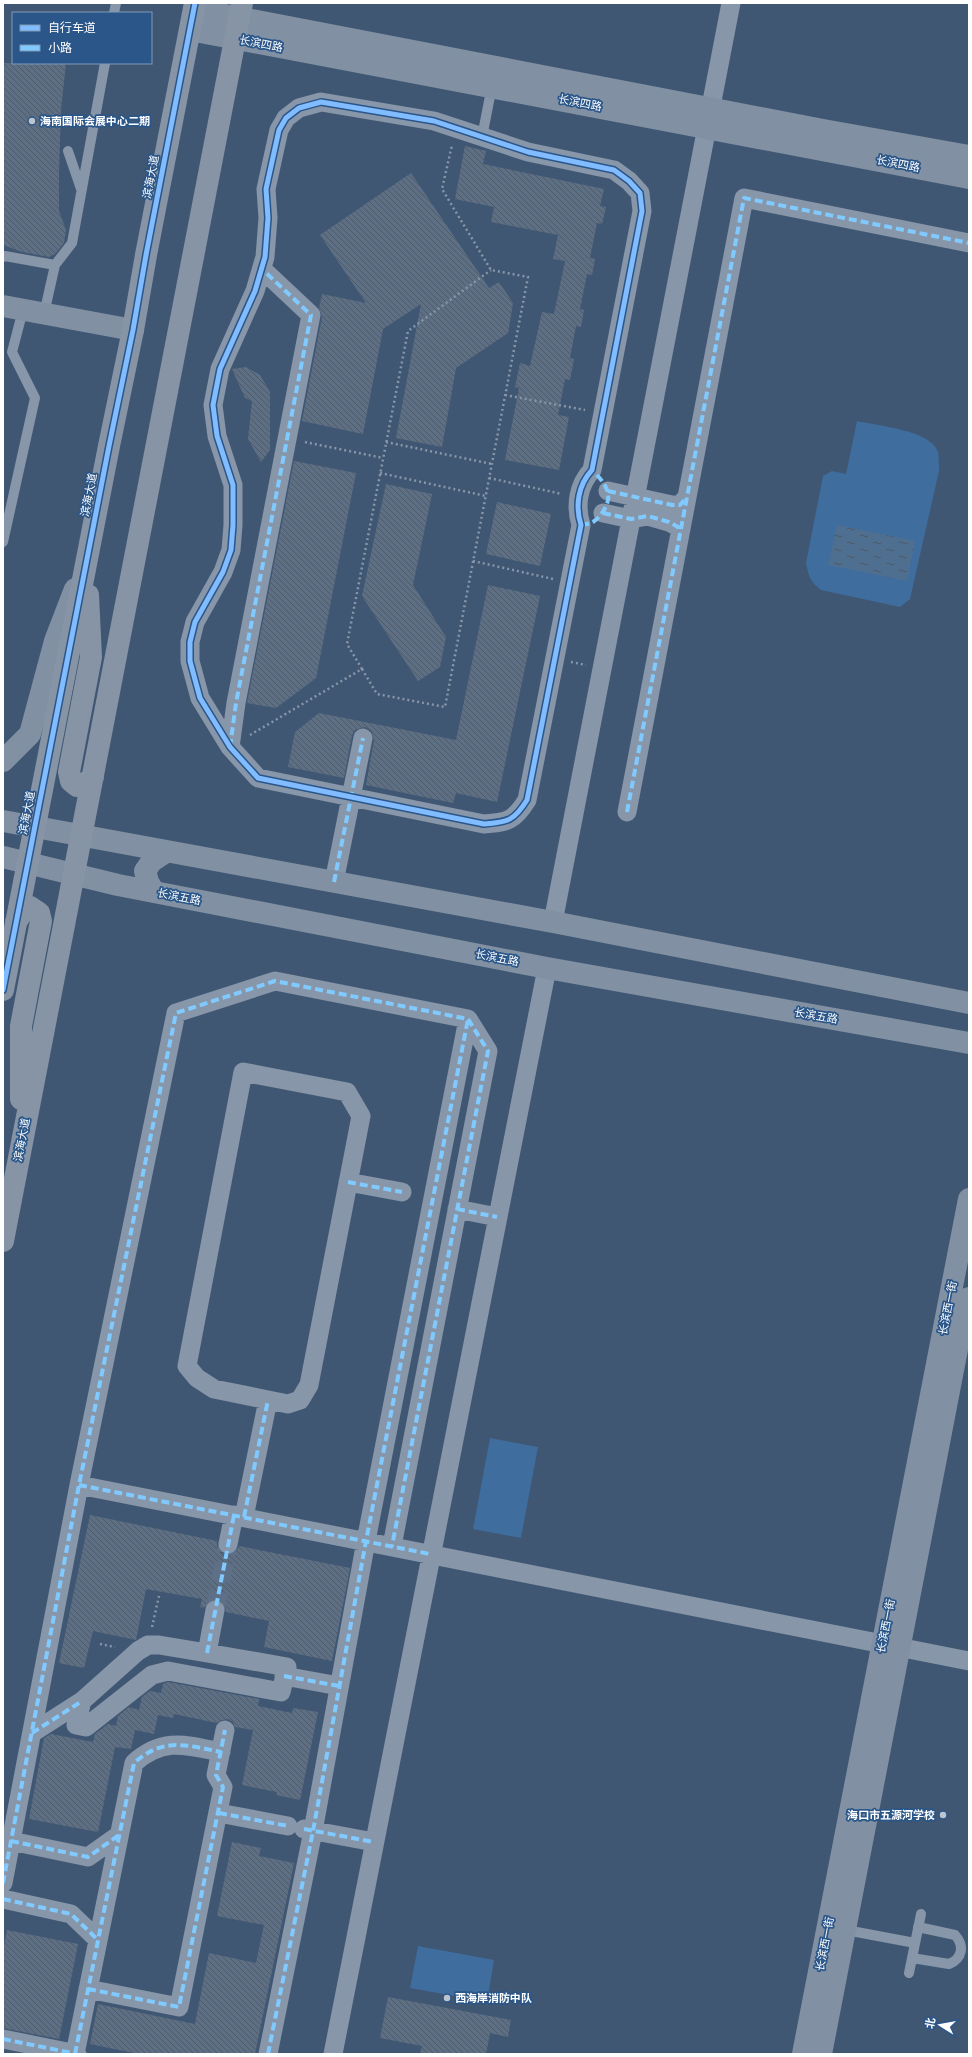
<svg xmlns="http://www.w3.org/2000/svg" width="972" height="2057" viewBox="0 0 972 2057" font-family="'DejaVu Sans','Noto Sans SC',sans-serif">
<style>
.pitch{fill:#3e6d9e}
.water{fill:url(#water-ripples)}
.building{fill:url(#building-back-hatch)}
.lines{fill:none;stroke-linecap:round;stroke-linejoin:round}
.street-tunnel{stroke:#5d7088;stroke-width:19;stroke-dasharray:19 10;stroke-linecap:butt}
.path{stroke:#8796a8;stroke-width:2.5;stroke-dasharray:2 3;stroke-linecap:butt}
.lane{stroke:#8796a8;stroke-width:10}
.street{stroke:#8796a8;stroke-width:19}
.secondary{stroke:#8191a3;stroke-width:22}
.highway{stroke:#8694a6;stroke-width:22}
.quiet{stroke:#80caff;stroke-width:4;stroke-dasharray:8 4;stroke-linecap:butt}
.cycleway-casing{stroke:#2a5689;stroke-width:8}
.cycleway{stroke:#80bcff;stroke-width:5}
.poi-dot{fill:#bcc4ce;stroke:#2a5689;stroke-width:1.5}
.labels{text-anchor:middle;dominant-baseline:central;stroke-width:3.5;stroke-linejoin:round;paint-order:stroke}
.street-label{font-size:11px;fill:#fff;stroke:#2a5689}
.poi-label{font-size:11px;font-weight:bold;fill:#fff;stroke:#2a5689;text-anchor:start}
</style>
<defs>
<pattern id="water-ripples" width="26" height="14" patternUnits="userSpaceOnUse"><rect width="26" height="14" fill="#4f6f91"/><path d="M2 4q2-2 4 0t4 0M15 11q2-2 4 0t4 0" fill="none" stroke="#4d5864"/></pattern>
<pattern id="building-back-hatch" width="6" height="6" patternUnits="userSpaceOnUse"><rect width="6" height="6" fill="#5d6f85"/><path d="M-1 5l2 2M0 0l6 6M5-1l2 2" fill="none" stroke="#535a63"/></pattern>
</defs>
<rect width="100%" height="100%" fill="#405773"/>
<!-- pitch -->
<path class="pitch" d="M857 421C878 426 931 430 938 452 939 458 939 465 939 471L910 599 900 607 821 590C811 583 808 575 806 563L823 476 832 471 846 474Z
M490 1438 538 1447 521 1538 473 1529Z
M418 1946 494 1960 487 2002 410 1988Z"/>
<!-- water -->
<path class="water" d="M837 525 915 541 907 581 828 565Z"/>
<!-- building -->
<path class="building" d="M3 63H66L61 110 59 172V211L66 230 64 243 55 254 49 257 22 252 3 245Z
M465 146 486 151 483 164 604 189 600 206 606 207 602 224 597 223 590 258 595 259 592 275 587 274 580 309 584 310 581 327 576 326 570 358 574 359 570 380 565 379 558 415 569 417 559 470 505 460 519 388 515 387 520 363 530 366 542 312 554 314 565 261 553 259 558 235 491 222 494 207 455 199Z
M411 173 489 288 499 282 513 303 508 333 456 368 442 447 396 438 421 304 383 329 363 434 302 421 322 317 319 308 322 294 366 303 320 235Z
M246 367 260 375 270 392V450L261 462 248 439 252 401 245 398 232 369Z
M294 461 356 473 316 678 276 708 247 703Z
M386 484 432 494 413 585 446 637 440 667 418 681 362 596Z
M497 502 551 514 540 566 486 554Z
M488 585 540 596 497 802 456 793 453 803 366 785 374 740 371 730 365 727 355 730 352 735 344 778 288 767 295 732 319 713 456 740Z
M90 1515 217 1541V1547L220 1552 226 1555 236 1552 239 1546 350 1568 332 1661 264 1647 269 1621 226 1612 225 1606 217 1599 211 1600 204 1608 200 1607 202 1599 146 1589 136 1640 93 1631 84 1668 59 1663Z
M168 1682 259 1699 258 1706 292 1713 293 1708 318 1712 300 1800 276 1795 277 1792 242 1785 253 1730 235 1727 233 1722 228 1719 222 1720 217 1723 174 1714 173 1718 158 1715 154 1734 135 1730 131 1749 115 1747 98 1832 29 1819 44 1738 51 1734 93 1742 95 1734 108 1724 116 1726 118 1716 129 1707 139 1710 142 1697 150 1691 161 1693 163 1684Z
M232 1842 261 1848 259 1856 294 1863 255 2054H139L90 2044 98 2004 195 2024 209 1953 256 1963 264 1925 217 1916Z
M7 1930 78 1944 59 2039 3 2028V1950Z
M388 1997 511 2020 508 2037 490 2033 486 2054H420L422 2046 380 2038Z"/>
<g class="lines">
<!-- street-tunnel -->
<path class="street-tunnel" d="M215 1610 228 1544"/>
<!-- path -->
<path class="path" d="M505 395 585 410
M305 442 383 458
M386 442 492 464
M380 473 486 496
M489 478 562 494
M473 561 553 579
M571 662 586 665
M362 669 377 694 445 707 528 277 491 270 442 189 452 145
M250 735 362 669 347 644 408 331 491 270
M152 1627 159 1596
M100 1644 115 1647"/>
<!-- lane -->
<path class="lane" d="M114 13 116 3
M482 137 492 86
M68 151 81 189
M3 257 5 256 55 265
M44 314 55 265 72 243 105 63
M3 542 35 398 12 352 23 310
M846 1930 915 1943
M912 1958 949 1964C962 1959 965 1946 955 1935L918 1927
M909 1973 921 1914"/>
<!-- street -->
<path class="street" d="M321 102 434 121 528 152 614 170 629 181 640 193 642 211 592 470C578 485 575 506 581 525L527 800C514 821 508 822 484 824L258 778 230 747 200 698 190 661V642L195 622 223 572 231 550 233 525V485L217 436 213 405 220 369 255 291 265 257 268 218 266 189 279 130 286 118 299 108Z
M608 491 672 505H680L687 497
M603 513 631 519 648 516 669 522 678 527 680 534
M230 747 236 703 311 315 262 269
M627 812 744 198 969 243
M334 882 363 738
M553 922 731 3
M243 1072 347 1092 361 1116 309 1385 300 1400 288 1404 214 1389 197 1378 187 1366Z
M348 1182 402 1192
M457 1209 497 1217
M79 1485 969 1661
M244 1517 268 1400
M228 1544 234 1515
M148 1645H159L207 1653 287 1667 281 1692 168 1671 152 1675 86 1727 76 1725 82 1701 138 1651Z
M207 1653 215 1610
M284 1676 339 1686
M32 1733 82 1701
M219 1813 288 1826
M304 1829 374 1842
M11 1841 88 1857 119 1835
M3 1883 79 1485 176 1013 275 981 468 1019 488 1051 392 1546
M3 1899 71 1914 98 1940
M88 1989 179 2007 223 1787 216 1775 225 1730
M3 2039 77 2054
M75 2054 134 1763C163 1737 186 1745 221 1752
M268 2054 313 1831 366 1541 468 1019
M333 2054 547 968"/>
<!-- secondary -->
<path class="secondary" d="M194 9 823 130 969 156
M190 30 969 178
M3 306 133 330
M3 761 30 734 55 641 75 589
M3 821 553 922 969 1003
M3 857 118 885 547 968 969 1043
M154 892 148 882 145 871 152 861 166 852
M803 2054 969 1199
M821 2054 959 1339 969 1298"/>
<!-- highway -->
<path class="highway" d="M88 595 91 657 69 772 71 781 77 786 83 785 93 777
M16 922 23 911 30 907 39 913 41 921 21 1026V1099
M3 990 109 446 133 330 146 255 195 3
M3 1241 242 3"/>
<!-- quiet -->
<path class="quiet" d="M608 491 672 505H680L687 497
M603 513 631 519 648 516 669 522 678 527 680 533
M581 525C585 524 590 524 593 522 602 516 612 501 607 490 604 482 598 476 592 470
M230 747 236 703 311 315 262 269
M627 812 744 198 969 243
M334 882 363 738
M348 1182 402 1192
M457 1209 497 1217
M79 1485 430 1554
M244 1517 268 1400
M207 1653 234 1515
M284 1676 339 1686
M32 1733 82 1701
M219 1813 288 1826
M304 1829 374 1842
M11 1841 88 1857 119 1835
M3 1883 79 1485 176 1013 275 981 468 1019 488 1051 392 1546
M3 1899 71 1914 98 1940
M88 1989 179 2007 223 1787 216 1775 225 1730
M3 2039 77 2054
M75 2054 134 1763C163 1737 186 1745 221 1752
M268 2054 313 1831 366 1541 468 1019"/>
<!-- cycleway casing -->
<g class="cycleway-casing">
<path id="cycleway" d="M321 102 434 121 528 152 614 170 629 181 640 193 642 211 592 470C578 485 575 506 581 525L527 800C514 821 508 822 484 824L258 778 230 747 200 698 190 661V642L195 622 223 572 231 550 233 525V485L217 436 213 405 220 369 255 291 265 257 268 218 266 189 279 130 286 118 299 108Z
M3 990 109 446 133 330 146 255 195 3"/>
</g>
<!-- cycleway -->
<use href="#cycleway" class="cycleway"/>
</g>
<!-- markers -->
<g class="poi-dot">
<circle cx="32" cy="121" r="4"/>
<circle cx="943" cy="1815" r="4"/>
<circle cx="447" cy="1998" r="4"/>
</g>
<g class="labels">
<!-- street labels -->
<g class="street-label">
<text transform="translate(261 44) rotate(11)">长滨四路</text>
<text transform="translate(580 103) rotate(11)">长滨四路</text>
<text transform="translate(898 164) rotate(11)">长滨四路</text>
<text transform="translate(151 177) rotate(-79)">滨海大道</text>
<text transform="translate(89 495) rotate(-79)">滨海大道</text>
<text transform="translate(27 813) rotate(-79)">滨海大道</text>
<text transform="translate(179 897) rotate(11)">长滨五路</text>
<text transform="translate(497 958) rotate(11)">长滨五路</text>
<text transform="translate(816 1016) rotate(10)">长滨五路</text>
<text transform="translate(22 1140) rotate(-79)">滨海大道</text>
<text transform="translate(948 1308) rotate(-79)">长滨西一街</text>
<text transform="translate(886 1626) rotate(-79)">长滨西一街</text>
<text transform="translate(825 1944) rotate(-79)">长滨西一街</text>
</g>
<!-- poi labels -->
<g class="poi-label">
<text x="40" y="121">海南国际会展中心二期</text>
<text x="935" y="1815" text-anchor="end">海口市五源河学校</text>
<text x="455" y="1998">西海岸消防中队</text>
</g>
</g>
<!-- border -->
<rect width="972" height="2057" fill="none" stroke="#ffffff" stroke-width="8"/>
<!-- legend -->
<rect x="12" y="12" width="140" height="52" fill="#2a5689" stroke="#7f9ab8"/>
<rect x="20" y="25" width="20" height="6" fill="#80bcff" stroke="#7f9ab8"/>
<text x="48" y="32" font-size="12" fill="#ffffff">自行车道</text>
<rect x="20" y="45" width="20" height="6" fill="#80caff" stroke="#7f9ab8"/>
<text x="48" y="52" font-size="12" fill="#ffffff">小路</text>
<!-- north arrow -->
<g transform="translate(940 2025) rotate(281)" stroke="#2a5689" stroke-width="3" paint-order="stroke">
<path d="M0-3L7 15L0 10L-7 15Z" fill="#ffffff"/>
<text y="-6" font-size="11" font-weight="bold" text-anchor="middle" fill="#ffffff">北</text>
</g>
</svg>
